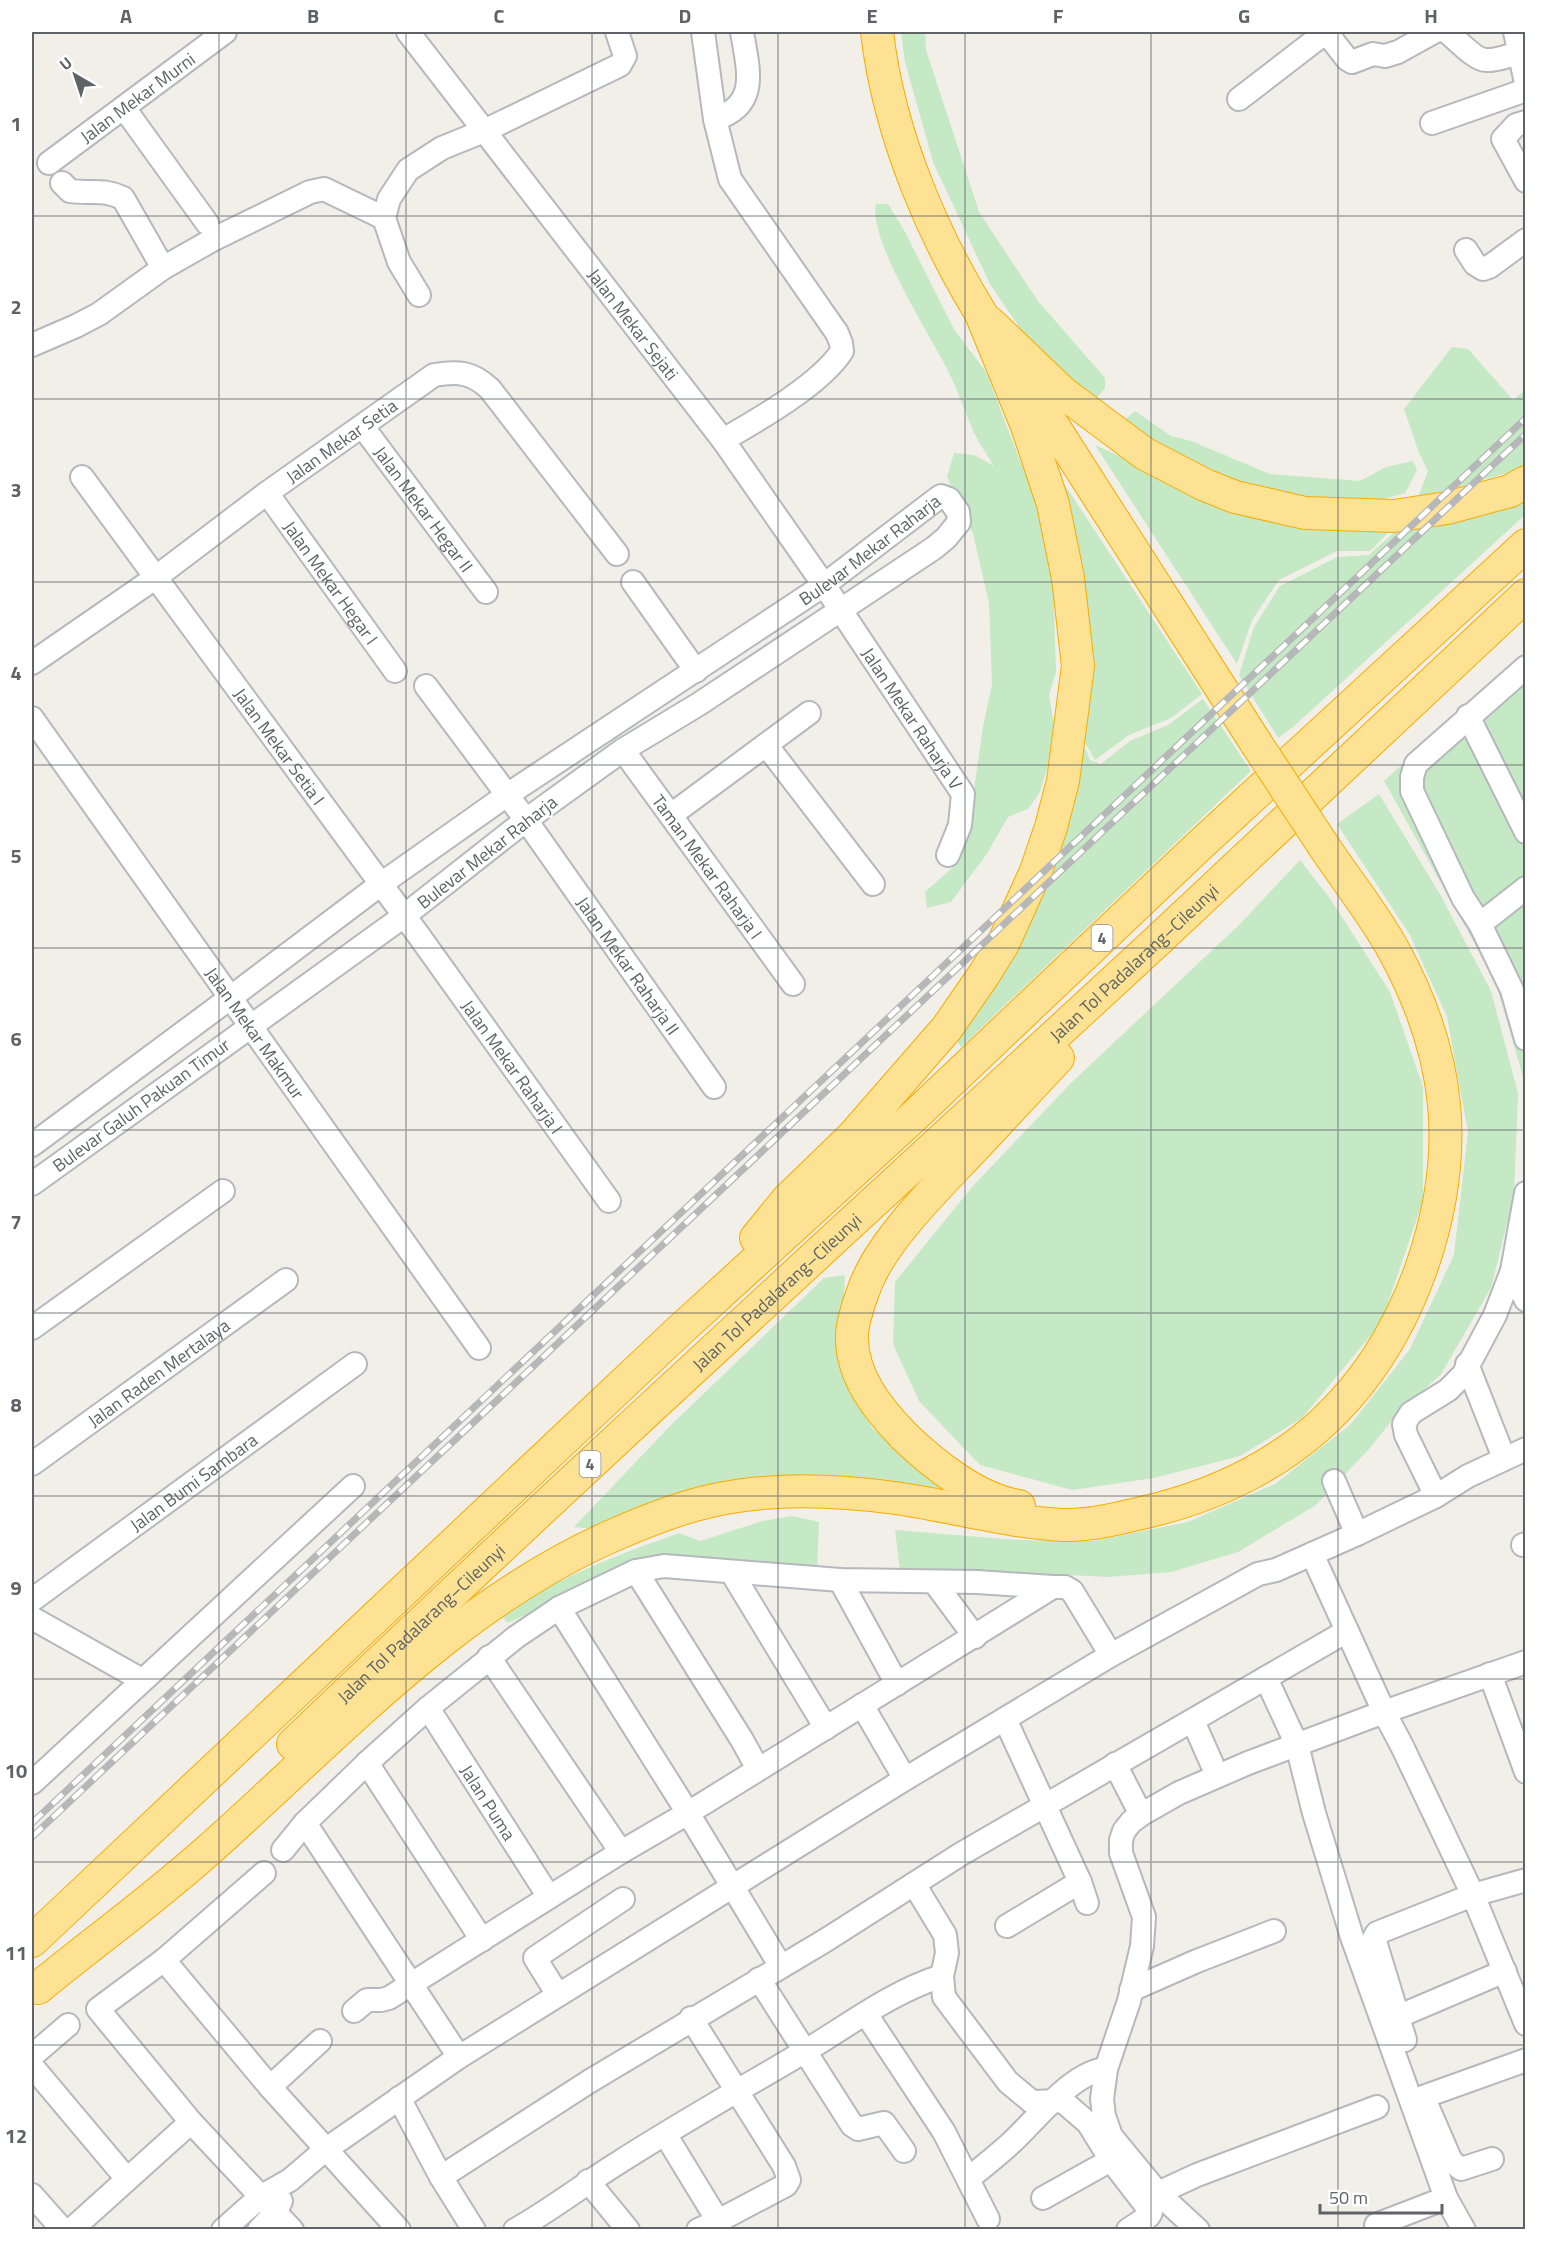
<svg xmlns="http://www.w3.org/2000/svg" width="1557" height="2261" viewBox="0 0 1557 2261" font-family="'Titillium Web',sans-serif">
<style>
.green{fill:#c5e8c5}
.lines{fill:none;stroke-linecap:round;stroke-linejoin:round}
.minor-casing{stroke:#b5b8bc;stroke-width:26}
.highway-casing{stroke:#f9ab00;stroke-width:34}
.minor{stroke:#fff;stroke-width:22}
.highway{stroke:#fde293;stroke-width:32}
.rail-casing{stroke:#b6b7b8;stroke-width:7}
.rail{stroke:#fff;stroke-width:4.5;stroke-dasharray:14;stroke-linecap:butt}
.highway-bridge-casing{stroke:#f9ab00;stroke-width:34;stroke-linecap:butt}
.highway-bridge{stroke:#fde293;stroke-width:32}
.grid{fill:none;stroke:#5f6368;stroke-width:1.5;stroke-opacity:0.55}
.labels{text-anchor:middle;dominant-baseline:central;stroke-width:4.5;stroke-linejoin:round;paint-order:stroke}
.shield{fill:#fff;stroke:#8f9295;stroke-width:1.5}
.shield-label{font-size:16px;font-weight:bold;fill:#5f6368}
.street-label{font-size:18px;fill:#5f6368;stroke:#fff}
.neatline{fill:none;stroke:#5f6368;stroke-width:2}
.grid-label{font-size:20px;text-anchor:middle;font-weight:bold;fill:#5f6368}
</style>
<rect width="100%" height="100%" fill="#f1efe8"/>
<!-- green -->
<path class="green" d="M901 32H925L926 50 979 212 1038 301 1105 378V388L1096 399 1077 395 1032 346 990 284 933 162 905 62Z
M876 204H888L904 230 954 329 986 372 1035 500 1053 578 1056 672 1049 695 1056 737 1040 792 1028 809 1008 817 986 855 951 902 927 908 925 892 960 861 972 804 983 727 992 684 989 603 973 534 947 477 954 453 974 455 994 466C986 453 977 440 971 426 963 406 956 386 946 367 929 333 868 239 876 204Z
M1452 347 1468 349 1513 400 1525 390V468L1418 498 1428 471 1419 453 1404 409Z
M1135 411 1171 436 1191 441 1270 474 1360 481 1386 467 1413 461 1417 470 1405 493 1374 502 1249 495 1143 445 1125 420Z
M1095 445 1187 487 1392 529 1370 551H1337L1279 580 1252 620 1237 664Z
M1053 467 1202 694 1171 718 1129 735 1095 760 1082 737Z
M1525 492V515L1293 727 1278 738 1239 675 1254 627 1280 586 1337 557 1369 555 1400 527Z
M1525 653 1526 1079 1524 1080 1495 980 1384 781Z
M1203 699 1251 771 961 1047 957 1041 999 980 1034 913 1078 742 1086 750 1090 760 1101 764 1130 741 1168 725Z
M1379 794 1441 896 1491 991 1518 1093 1514 1195 1491 1288 1441 1374 1397 1414 1369 1449 1316 1505 1238 1552 1171 1572 1108 1577 1009 1572 900 1570 895 1530 1017 1540 1094 1541 1188 1522 1275 1484 1351 1424 1410 1349 1454 1255 1468 1132 1447 1017 1410 935 1337 824Z
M1300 860 1331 900 1390 992 1423 1087V1201L1381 1323 1302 1418 1240 1456 1154 1478 1072 1490 980 1465 919 1401 893 1344 895 1282 972 1187 1071 1083 1239 925Z
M845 1275 840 1369 872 1428 947 1489 907 1485 603 1530 574 1527 670 1426 824 1278Z
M792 1516 819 1522 817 1570 702 1563 575 1594 507 1623 501 1613C557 1579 616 1555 679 1533L700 1541 763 1521Z"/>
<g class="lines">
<!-- minor casing -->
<g class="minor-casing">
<g id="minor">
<path id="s1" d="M408 32 723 440 824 585 963 794 960 825 948 855"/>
<path d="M703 32 715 119 730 179 837 333 841 343 842 351C821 384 758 420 723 440"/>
<path d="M1326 32 1347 59 1352 62 1373 54 1385 56 1398 52 1434 32"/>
<path d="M1447 32C1456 39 1475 60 1486 60 1496 61 1509 55 1520 53"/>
<path d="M1515 32 1526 83"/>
<path d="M1239 99 1326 32"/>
<path d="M124 108 207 223"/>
<path d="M715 119C760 105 748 69 742 32"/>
<path d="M1526 122 1516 125 1503 139 1526 181"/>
<path d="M1432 123 1526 90"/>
<path id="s2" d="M49 163 225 32"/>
<path d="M62 183 70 191C91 194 102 188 123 198L163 268"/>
<path d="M384 218 399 262 419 295"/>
<path d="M1466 250 1475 264 1483 269 1489 267 1526 240"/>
<path d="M32 345 76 326 99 314 163 268 214 239 310 192 324 189 384 218 389 199 408 170 442 148 484 131 620 65 625 56 617 32"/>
<path id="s3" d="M363 427 486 592"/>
<path id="s4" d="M82 477 417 933 609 1201"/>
<path id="s5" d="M267 493 395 671"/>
<path d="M633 582 696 671"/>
<path id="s6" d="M32 663 155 578 267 493 434 375C458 371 472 372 490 389L617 554"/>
<path id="s7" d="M426 686 526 820 714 1087"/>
<path d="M1468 716 1526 832"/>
<path id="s8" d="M32 718 479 1348"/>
<path d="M767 746 873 884"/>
<path id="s9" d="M623 750 793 984"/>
<path d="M671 815 809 713"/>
<path d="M1526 888 1480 924 1512 990 1526 1039"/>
<path d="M1480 924 1463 898 1412 791V777L1416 764 1526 667"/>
<path id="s10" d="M32 1145 230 998 381 884 507 795 824 585 934 501 941 496 949 499 958 512 959 522 946 538 934 548 699 704 623 750 526 820 404 916 32 1184"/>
<path d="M1512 1271 1526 1300"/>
<path d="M32 1328 223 1191"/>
<path d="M1467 1364 1504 1458"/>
<path id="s11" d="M32 1464 286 1280"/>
<path d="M1334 1481 1357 1534"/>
<path d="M1436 1496 1406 1435 1404 1424 1411 1413 1448 1390 1463 1375 1495 1315 1512 1271 1526 1193"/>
<path d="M1523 1545 1526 1544"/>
<path d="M1312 1554 1384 1712 1402 1746 1473 1895 1526 2024"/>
<path d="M636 1571 742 1740 758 1769"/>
<path d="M732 1573 826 1728"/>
<path d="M840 1580 897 1684"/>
<path d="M935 1583 975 1637"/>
<path id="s12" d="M32 1600 355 1364"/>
<path d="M559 1608 688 1813 780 1965"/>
<path d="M32 1618 142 1680"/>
<path d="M489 1657 621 1852"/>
<path d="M1490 1674 1526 1772"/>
<path d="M1266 1678 1297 1745 1314 1813 1352 1937 1446 2198 1464 2230"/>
<path d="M862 1705 905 1779"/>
<path id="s13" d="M428 1708 549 1897"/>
<path d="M1005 1719 1080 1882 1087 1903"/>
<path d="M1193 1721 1212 1764"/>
<path d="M367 1763 482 1940"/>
<path d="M1115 1764 1136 1805"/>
<path d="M32 1783 353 1486"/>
<path d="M305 1823 459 2057"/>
<path d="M283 1850 305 1823 367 1763 428 1708 516 1637 559 1608 636 1571 664 1566 840 1580 977 1582 1053 1587"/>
<path d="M264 1873 164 1960 98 2009 191 2122 292 2230"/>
<path d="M914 1884 945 1935 947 1953 942 1976 944 1997 1008 2082 1032 2102 1061 2101 1066 2104 1088 2123 1111 2160 1151 2212 1149 2216 1128 2230"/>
<path d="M1007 1926 1080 1882"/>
<path d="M164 1960 270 2087 399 2230"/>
<path d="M759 1979 852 2125 858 2129 884 2123 904 2151"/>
<path d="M1131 1990 1197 1961 1274 1931"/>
<path d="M558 1995 535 1958 623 1899"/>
<path d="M354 2011 367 2000H381L389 1998 621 1852 688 1813 1053 1587H1065L1072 1591 1111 1655"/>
<path d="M866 2014 944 2132 988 2219"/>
<path d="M1397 2017 1505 1971"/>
<path d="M691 2018 784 2166 789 2180 786 2185 718 2221 698 2230"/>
<path d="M1405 2040 1374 1938 1377 1933 1473 1895 1526 1880"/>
<path d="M32 2056 68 2025"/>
<path d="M32 2066 127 2179"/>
<path d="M270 2087 320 2041"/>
<path d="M1423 2097 1526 2060"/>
<path d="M399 2098 441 2177"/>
<path d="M1428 2108 1451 2161 1461 2169 1492 2159"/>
<path d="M665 2134 718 2221"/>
<path d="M969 2178C984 2166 998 2155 1012 2142 1036 2120 1072 2072 1106 2069"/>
<path d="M588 2181 628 2230"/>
<path d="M1158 2193 1197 2175 1377 2107"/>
<path d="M32 2195 63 2230"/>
<path d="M1043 2198 1111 2160"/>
<path d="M1376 2225 1446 2198"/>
<path d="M71 2230 191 2122"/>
<path d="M223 2230 260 2197 290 2180 325 2150 459 2057 905 1779 1111 1655 1258 1574 1276 1570 1357 1534 1436 1496 1468 1476 1526 1449"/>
<path d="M259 2230 275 2213 281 2201"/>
<path d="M474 2230 441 2177 590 2081 826 1940 961 1854 1347 1631"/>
<path d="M515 2230C551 2210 584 2184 618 2163 679 2124 741 2089 802 2053 848 2026 891 1992 942 1976"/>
<path d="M1198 2230 1158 2193 1111 2136 1104 2116 1102 2099 1106 2069 1129 2001 1142 1946 1144 1917 1121 1853V1840L1124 1831 1131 1822 1142 1814 1179 1793 1248 1763 1384 1712 1526 1662"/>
</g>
</g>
<!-- highway casing -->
<g class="highway-casing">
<g id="highway">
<path d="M877 32C889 136 935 243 992 331"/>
<path d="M990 323 1062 392 1145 454 1205 485 1235 497 1305 513 1394 516 1447 508 1510 491 1526 482"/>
<path d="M1022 377 1256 743"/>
<path d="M756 1238 787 1200 853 1136 947 1028 983 976 1003 944 1036 871 1051 827 1063 781 1078 666 1068 578 1053 504 1027 426 981 314"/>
<path d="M1019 1506C978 1500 933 1464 904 1436 878 1409 852 1377 852 1338 851 1327 856 1314 859 1303 862 1295 865 1285 869 1277 889 1234 938 1186 971 1151 1000 1120 1029 1089 1058 1058"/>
<path id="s14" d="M293 1744C577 1473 867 1209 1155 943 1279 828 1402 711 1526 595"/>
<path d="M32 1941 679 1331 909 1121 1201 844 1526 545"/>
<path d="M38 1988C93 1943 151 1901 204 1854 332 1741 455 1604 614 1535 646 1521 681 1507 715 1500 774 1487 836 1490 895 1498 952 1506 1006 1522 1063 1525 1092 1526 1129 1516 1158 1509 1288 1475 1375 1397 1421 1269 1461 1155 1452 1057 1394 951 1374 914 1346 880 1323 845"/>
</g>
</g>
<!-- minor -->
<use href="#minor" class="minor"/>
<!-- highway -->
<use href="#highway" class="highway"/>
<!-- rail casing -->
<g class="rail-casing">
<path id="rail" d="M32 1823 1526 418
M32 1837 1526 434"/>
</g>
<!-- rail -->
<use href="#rail" class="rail"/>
<!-- highway-bridge casing -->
<g class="highway-bridge-casing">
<path id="highway-bridge" d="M1256 743 1323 845"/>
</g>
<!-- highway-bridge -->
<use href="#highway-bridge" class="highway-bridge"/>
</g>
<!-- grid -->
<path class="grid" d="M219 32V2230M406 32V2230M592 32V2230M778 32V2230M965 32V2230M1151 32V2230M1338 32V2230M32 216H1526M32 399H1526M32 582H1526M32 765H1526M32 948H1526M32 1130H1526M32 1313H1526M32 1496H1526M32 1679H1526M32 1862H1526M32 2045H1526"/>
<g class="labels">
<!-- shield labels -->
<g class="shield">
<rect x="1091.5" y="925" width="21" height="26" rx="4.5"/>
<rect x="579.5" y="1451" width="21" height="26" rx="4.5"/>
</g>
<g class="shield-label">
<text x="1102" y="938">4</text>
<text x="590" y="1464">4</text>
</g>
<!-- street labels -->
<g class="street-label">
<text stroke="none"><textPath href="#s2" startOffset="110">Jalan Mekar Murni</textPath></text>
<text stroke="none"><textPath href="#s1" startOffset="369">Jalan Mekar Sejati</textPath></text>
<text stroke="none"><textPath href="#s6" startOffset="381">Jalan Mekar Setia</textPath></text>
<text stroke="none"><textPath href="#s3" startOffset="102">Jalan Mekar Hegar II</textPath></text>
<text stroke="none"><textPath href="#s10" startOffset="1028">Bulevar Mekar Raharja</textPath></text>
<text stroke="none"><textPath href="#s5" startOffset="110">Jalan Mekar Hegar I</textPath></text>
<text stroke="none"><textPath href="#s1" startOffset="852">Jalan Mekar Raharja V</textPath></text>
<text stroke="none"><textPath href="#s4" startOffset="334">Jalan Mekar Setia I</textPath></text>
<text transform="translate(487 852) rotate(-38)">Bulevar Mekar Raharja</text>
<text stroke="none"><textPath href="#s9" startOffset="144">Taman Mekar Raharja I</textPath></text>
<text stroke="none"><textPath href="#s14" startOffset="1148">Jalan Tol Padalarang–Cileunyi</textPath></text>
<text stroke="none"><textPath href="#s7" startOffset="345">Jalan Mekar Raharja II</textPath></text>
<text stroke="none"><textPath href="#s8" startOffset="386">Jalan Mekar Makmur</textPath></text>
<text stroke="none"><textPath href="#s4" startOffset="730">Jalan Mekar Raharja I</textPath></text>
<text transform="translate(141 1105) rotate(-36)">Bulevar Galuh Pakuan Timur</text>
<text stroke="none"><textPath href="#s14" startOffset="662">Jalan Tol Padalarang–Cileunyi</textPath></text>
<text stroke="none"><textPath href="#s11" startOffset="156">Jalan Raden Mertalaya</textPath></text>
<text stroke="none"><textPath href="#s12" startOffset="200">Jalan Bumi Sambara</textPath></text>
<text stroke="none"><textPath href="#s14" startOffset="176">Jalan Tol Padalarang–Cileunyi</textPath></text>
<text stroke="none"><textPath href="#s13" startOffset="112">Jalan Puma</textPath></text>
</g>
</g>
<!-- border -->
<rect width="1557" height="2261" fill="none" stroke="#ffffff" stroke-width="66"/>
<!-- north arrow -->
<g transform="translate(75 75) rotate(321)" stroke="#ffffff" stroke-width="4.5" paint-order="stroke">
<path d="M0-4.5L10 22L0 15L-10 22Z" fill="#5f6368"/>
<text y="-9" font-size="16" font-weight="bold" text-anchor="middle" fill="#5f6368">U</text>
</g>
<!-- scale -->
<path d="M1320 2204v9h122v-9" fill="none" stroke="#5f6368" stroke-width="3"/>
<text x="1329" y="2204" font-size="18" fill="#5f6368" stroke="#ffffff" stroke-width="4.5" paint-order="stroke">50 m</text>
<rect x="33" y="33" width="1491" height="2195" class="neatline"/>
<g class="grid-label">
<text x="126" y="23">A</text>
<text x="313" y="23">B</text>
<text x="499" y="23">C</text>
<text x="685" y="23">D</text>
<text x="872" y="23">E</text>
<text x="1058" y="23">F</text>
<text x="1244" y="23">G</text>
<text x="1431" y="23">H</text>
<text x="16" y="131">1</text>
<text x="16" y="314">2</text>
<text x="16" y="497">3</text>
<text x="16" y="680">4</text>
<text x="16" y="863">5</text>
<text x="16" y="1046">6</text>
<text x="16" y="1229">7</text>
<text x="16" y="1412">8</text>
<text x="16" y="1595">9</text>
<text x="16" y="1778">10</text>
<text x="16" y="1960">11</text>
<text x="16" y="2143">12</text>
</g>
</svg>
